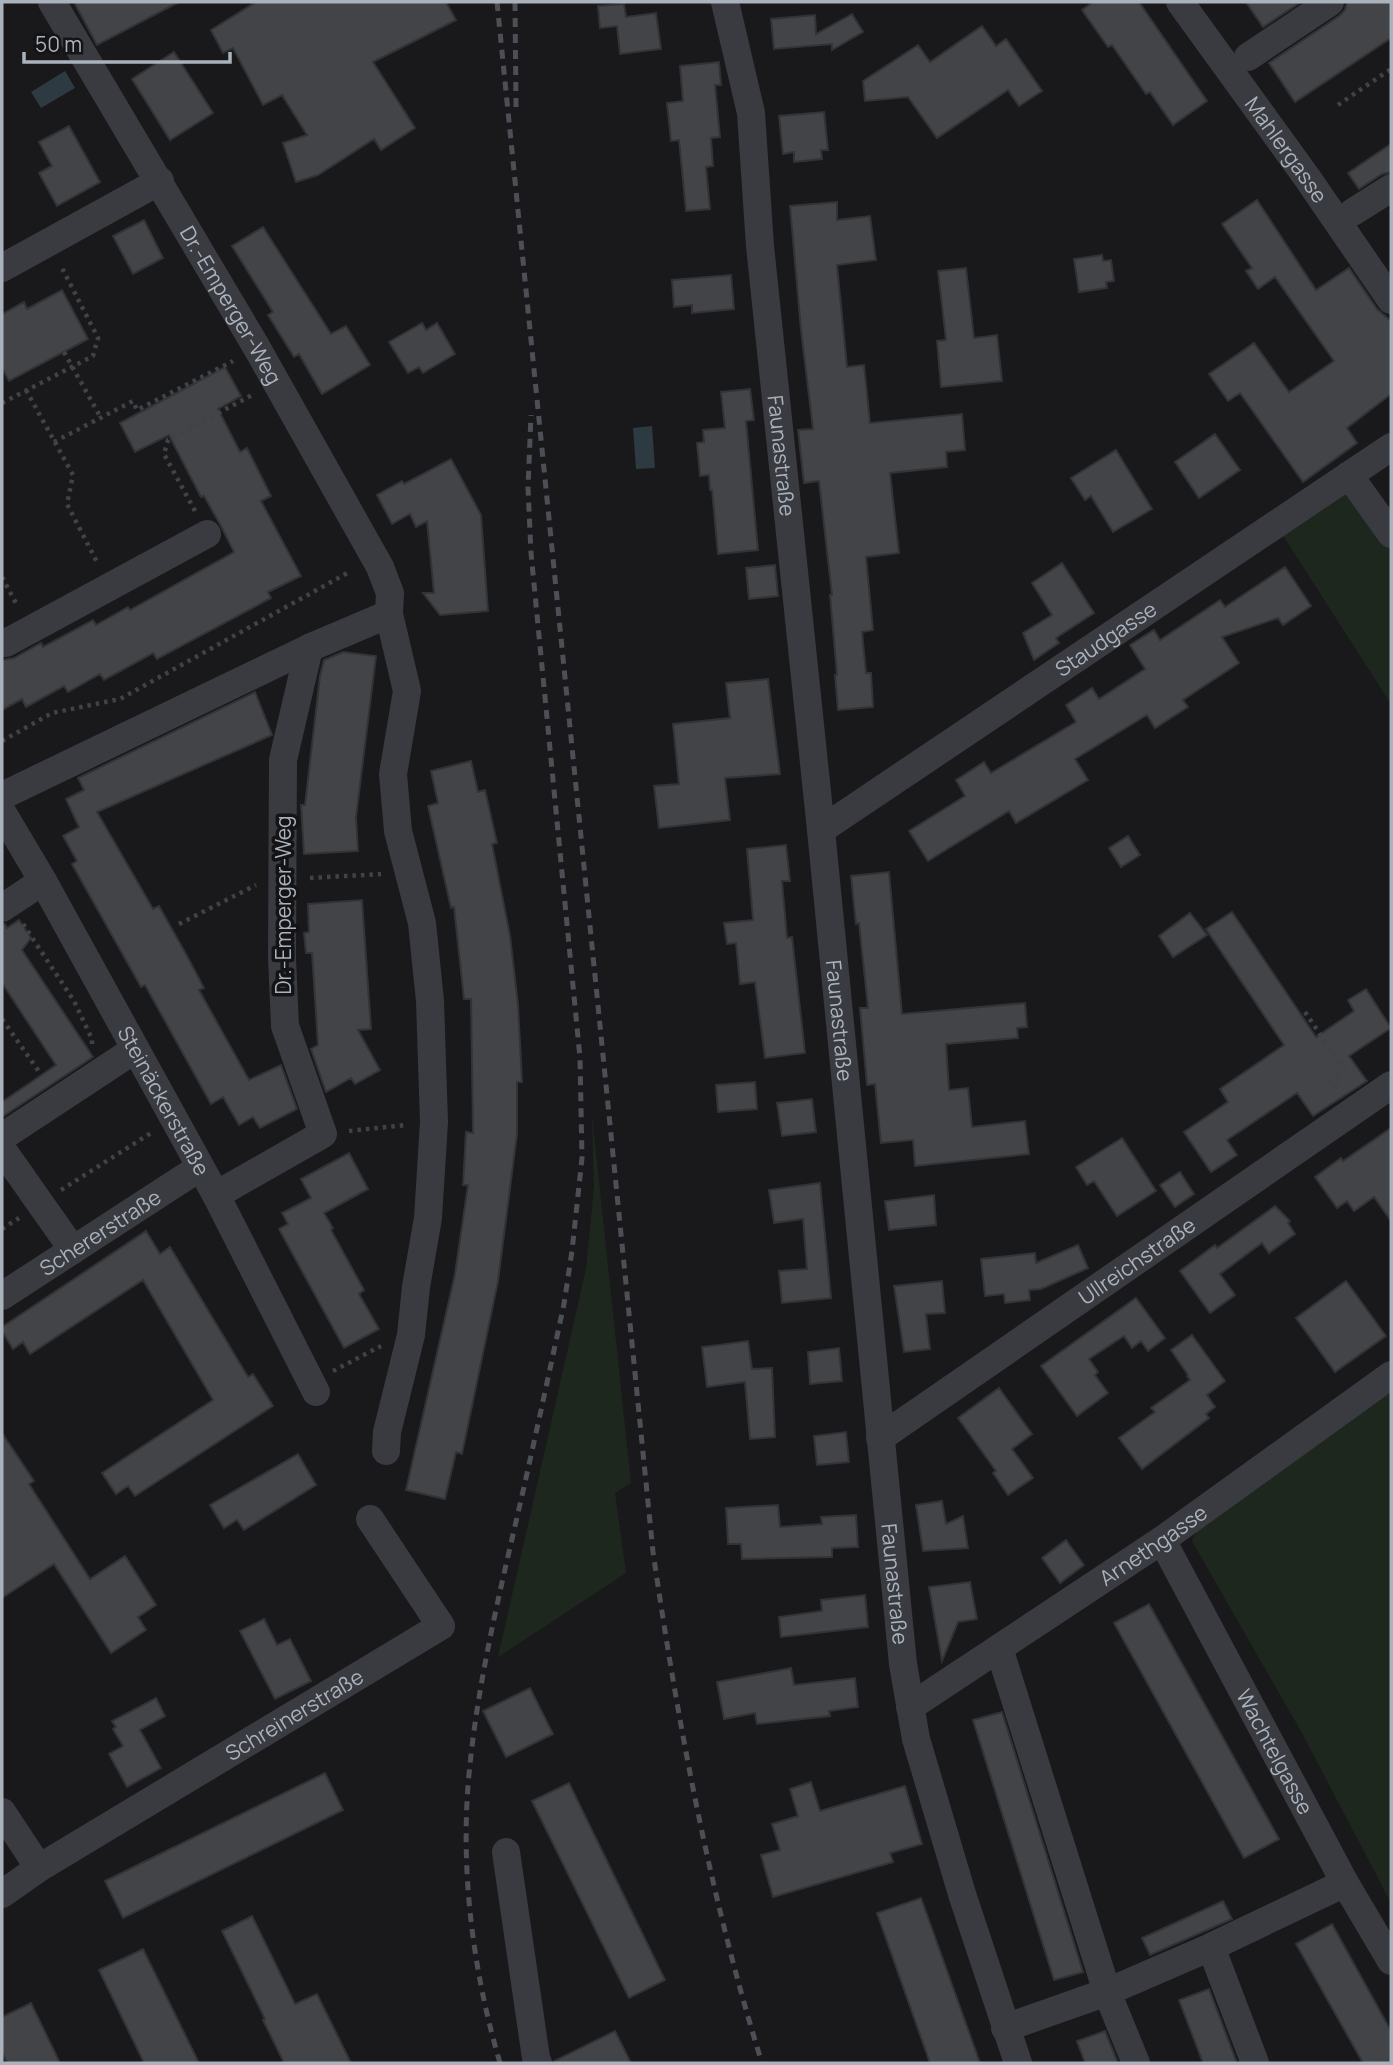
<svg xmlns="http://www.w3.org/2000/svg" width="1393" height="2065" viewBox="0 0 1393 2065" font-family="Manrope,sans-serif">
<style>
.green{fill:#1e271e}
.water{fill:#2d3a41}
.building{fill:#434448;stroke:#323337;stroke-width:2}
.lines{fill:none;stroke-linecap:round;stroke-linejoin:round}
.path{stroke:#3f4348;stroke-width:4.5;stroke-dasharray:3.5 5;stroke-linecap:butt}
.minor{stroke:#393b41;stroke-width:28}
.rail{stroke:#4c5056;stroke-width:5;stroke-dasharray:9 7;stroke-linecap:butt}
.labels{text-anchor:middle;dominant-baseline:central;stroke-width:7;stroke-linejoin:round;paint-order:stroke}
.street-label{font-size:21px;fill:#aab2bc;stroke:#141416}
</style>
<rect width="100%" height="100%" fill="#19191b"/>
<!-- green -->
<path class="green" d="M1349 485 1391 546V704L1280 531Z
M592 1116 631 1483 615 1493 626 1573 498 1657 586 1269 594 1188Z
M1391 1390V1903L1302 1733 1192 1541 1197 1529Z"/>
<!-- water -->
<path class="water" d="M65 71 75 88 41 108 31 92Z
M652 426 655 468 636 469 633 428Z"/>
<!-- building -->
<path class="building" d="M74 2H179L97 45Z
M256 2H446L456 20 373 62 415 128 381 150 374 139 318 175 296 182 283 143 307 135 282 95 263 105 233 48 223 53 211 30Z
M1093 2H1139L1207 101 1173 125 1150 92 1146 94 1112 45 1108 47 1082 10Z
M1246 2H1301L1263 27Z
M1347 2H1391V38L1295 102 1269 63 1339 16 1345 10Z
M624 4 626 17 656 13 661 49 620 54 617 26 600 28 598 6Z
M852 14 863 32 832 50V44L774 49 771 19 815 15 816 34Z
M982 26 996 46 1006 39 1042 91 1019 106 1008 90 937 138 908 97 865 101 863 81 918 45 930 62Z
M174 52 213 113 170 140 132 79Z
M719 62 721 85H715L720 137 711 138 713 166 706 167 710 209 686 211 679 140 671 141 667 103 683 101 680 66Z
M824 112 828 150H821L822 159 794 162V152L783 154 779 116Z
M69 126 100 182 57 206 39 173 52 166 39 142Z
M1391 144V172L1382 174 1359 189 1348 173Z
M1257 200 1316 290 1349 268 1377 309 1391 321V394L1347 428 1357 443 1303 482 1240 393 1228 401 1209 374 1254 343 1289 392 1334 361 1275 277 1258 289 1246 271 1252 268 1222 224Z
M837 202V220L870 216 876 260 837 265 847 367 864 365 870 423 962 414 965 450 946 452 947 467 890 473 899 553 866 557 873 630 862 632 866 673H871L873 707 838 710 835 675H837L830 595H832L819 481 804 483 798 430 813 429 801 330 790 206Z
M144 220 163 258 133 274 113 236Z
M263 227 331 334 346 326 370 365 322 394 299 354 294 357 268 315 273 312 232 246Z
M1102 255 1103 261 1111 260 1114 281 1106 282 1107 288 1079 292 1074 259Z
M966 268 974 338 997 335 1002 381 941 387 937 341 946 340 938 271Z
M731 275 734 309 692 313V305L674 307 672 280Z
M62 290 88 339 9 381 2 368V314L24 302 27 309Z
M422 323 426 330 437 323 455 354 423 373 419 367 408 373 389 342Z
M225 367 241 396 218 409 240 452 247 448 271 496 261 501 301 576 268 592 271 598 157 659 153 653 104 680 100 674 68 692 64 686 26 707 22 699 2 710V660L14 658 41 643 43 647 93 620 96 625 128 607 130 610 234 552 221 526 204 496 201 497 169 435 135 452 120 423Z
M750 389 754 420 746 421 758 550 718 554 712 490H710L709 475 700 476 697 443 704 442 703 430 725 428 721 392Z
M1215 434 1240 470 1199 498 1175 462Z
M1116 450 1152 509 1113 532 1091 496 1085 500 1071 478Z
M451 459 481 515 488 611 440 615 423 593H434L427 521 416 527 410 514 392 524 377 495 402 481 404 484Z
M1062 563 1094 613 1056 638 1059 643 1034 660 1023 633 1052 615 1032 583Z
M775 565 778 596 749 599 746 568Z
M1285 567 1311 606 1283 625 1278 618 1222 637 1239 663 1183 700 1188 707 1155 728 1147 715 1075 759 1088 780 1016 823 1009 811 928 861 909 831 965 796 956 780 984 762 991 773 1076 722 1066 705 1092 688 1099 699 1145 669 1130 645 1154 630 1160 640 1220 600 1225 607Z
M343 652 376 656 356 817 358 851 304 854 301 805H305L320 676 324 660Z
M768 679 780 774 725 778 730 820 659 828 654 786 679 784 673 724 730 718 726 683Z
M255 692 272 735 97 812 153 909 159 906 186 954 204 988 199 990 249 1080 281 1065 297 1109 260 1128 253 1117 239 1125 223 1097 211 1104 145 985 141 987 72 864 77 861 63 836 79 827 66 799 84 790 78 778Z
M471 761 478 792 485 790 497 843 492 844 510 936 518 1005 522 1082H517V1134L498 1281 462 1454 456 1452 445 1499 406 1490 455 1274 468 1185H463L466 1132 473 1133 471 999H464L454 907 451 908 428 806 438 803 431 771Z
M1128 836 1140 855 1121 867 1109 848Z
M786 845 790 881H782L787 938 792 937 805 1053 765 1058 755 982 740 984 736 943 727 944 724 923 753 920 747 849Z
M889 872 902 1014 1025 1003 1027 1027 1017 1028 1018 1038 946 1044 949 1090 968 1088 972 1127 1025 1121 1029 1154 915 1166 913 1140 881 1143 875 1084 867 1085 860 1008H868L859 923 856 924 851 876Z
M362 900 371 1029 358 1030 380 1070 355 1084 351 1078 326 1092 311 1049 318 1045 312 953H306L304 933 309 932 308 904Z
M1232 912 1316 1037 1354 1011 1348 1000 1366 989 1391 1028 1349 1056 1367 1081 1313 1116 1297 1093 1227 1140 1237 1155 1211 1172 1184 1132 1228 1102 1220 1089 1284 1045 1206 929Z
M1190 913 1207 935 1173 957 1159 936Z
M19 920 31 938 22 950 93 1057 2 1117V1102L56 1065 2 983V924H5L7 928Z
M755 1082 757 1109 718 1112 716 1085Z
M812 1099 816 1132 782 1136 777 1103Z
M1391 1128V1221L1374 1197 1354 1211 1347 1201 1337 1208 1315 1177 1341 1158 1343 1161Z
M1122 1138 1156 1191 1117 1216 1094 1181 1087 1185 1076 1167Z
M349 1153 368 1189 324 1213 333 1228 331 1230 364 1290 359 1294 379 1329 344 1348 279 1229 288 1224 282 1213 311 1198 301 1179Z
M1180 1172 1194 1194 1175 1207 1160 1185Z
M820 1183 831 1298 782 1303 779 1271 807 1269 803 1219 774 1223 769 1190Z
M934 1195 936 1225 889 1230 885 1201Z
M1275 1206 1290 1221 1288 1223 1295 1234 1269 1253 1262 1243 1220 1274 1235 1295 1210 1313 1180 1271 1215 1245 1217 1248Z
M146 1231 160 1254 170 1247 248 1377 253 1374 273 1406 135 1496 128 1486 116 1494 102 1473 213 1400 143 1280 30 1354 23 1342 13 1349 2 1331V1327Z
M1078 1245 1088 1268 1041 1289 1029 1290 1030 1300 1005 1303 1004 1294 985 1296 981 1259 1035 1253 1036 1263Z
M942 1281 945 1313 926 1314 930 1349 904 1352 894 1286Z
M1346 1281 1386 1336 1335 1372 1296 1318Z
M1136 1298 1165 1338 1148 1351 1141 1341 1132 1348 1124 1336 1089 1359 1098 1372 1095 1375 1108 1393 1077 1416 1041 1366Z
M1192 1335 1225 1381 1207 1395 1215 1407 1206 1414 1209 1418 1142 1469 1119 1438 1155 1412 1151 1408 1190 1380 1187 1376 1188 1375 1171 1350Z
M748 1341 752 1369 772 1368 775 1437 750 1439 745 1382 707 1387 702 1347Z
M839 1348 842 1381 810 1384 808 1352Z
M999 1388 1032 1434 1012 1449 1033 1478 1008 1495 993 1473 996 1471 958 1418Z
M846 1432 849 1462 817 1465 814 1436Z
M2 1433 34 1481 29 1484 90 1579 125 1556 156 1605 138 1617 146 1630 111 1653 54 1564 2 1598Z
M298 1454 316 1485 244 1530 237 1520 224 1528 210 1505Z
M942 1501 946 1524 963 1516 968 1548 923 1551 916 1505Z
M778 1505 780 1527 822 1524 821 1517 856 1515 858 1547 832 1548V1557L742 1559 741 1544H728L726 1508Z
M1066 1540 1084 1565 1060 1583 1042 1558Z
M970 1582 977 1619 958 1622 942 1661 929 1587Z
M865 1595 868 1627 781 1637 779 1617 822 1611 821 1600Z
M1149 1604 1279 1839 1244 1858 1114 1623Z
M264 1619 277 1645 290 1639 311 1681 275 1699 240 1631Z
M791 1668 794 1685 855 1678 858 1707 829 1711 830 1716 757 1724 755 1713 724 1719 717 1682Z
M530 1688 553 1734 506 1757 483 1711Z
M156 1698 165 1716 140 1730 161 1768 127 1787 109 1754 123 1746 113 1729 116 1727 112 1721Z
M1002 1712 1083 1972 1054 1980 973 1720Z
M325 1773 343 1810 123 1918 105 1881Z
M811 1782 820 1811 905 1786 922 1844 890 1853 893 1862 773 1897 761 1855 780 1850 772 1824 798 1816 790 1789Z
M569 1783 665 1980 629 1998 532 1801Z
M921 1898 980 2063H930L877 1913Z
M1223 1901 1232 1919 1150 1955 1142 1938Z
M252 1916 295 2004 317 1994 351 2063H284L263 2020 265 2019 222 1931Z
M1332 1924 1391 2031V2063H1363L1296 1944Z
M143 1949 199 2063H144L99 1970Z
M1209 1989 1237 2063H1203L1179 2000Z
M31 2003 60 2063H7L2 2052V2017Z
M615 2031 631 2063H554V2061Z
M1105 2031 1118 2063H1085L1077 2041Z"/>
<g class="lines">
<!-- path -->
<path class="path" d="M1338 105 1391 69
M64 352 101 418
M26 390 73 475 67 504 98 564
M2 403 93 356 98 338 61 266
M54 442 133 401 137 410 233 361
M195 511 164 454 168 440 254 394
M2 577 18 607
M2 741 52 713 120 699 351 571
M310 878 381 874
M23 924 74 1001 92 1039V1046
M179 924 256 885
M1305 1012 1344 1070 1331 1080 1339 1091
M2 1019 40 1073
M349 1131 406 1125
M61 1190 151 1133
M2 1229 19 1218
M333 1371 381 1346"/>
<!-- minor -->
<g class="minor">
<path id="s1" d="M52 2 257 348 380 567 390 593 389 614 407 691 393 774 398 831 422 923 430 1001 434 1122 428 1218 416 1287 411 1335 387 1432 386 1451"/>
<path id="s2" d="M725 2 751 113 760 246 821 830 903 1664 916 1739 962 1894 1018 2063"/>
<path id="s3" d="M1180 2 1308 179 1391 300"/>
<path d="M1248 57 1330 2"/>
<path d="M1353 212 1391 188"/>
<path d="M2 268 160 181"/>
<path d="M1349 475 1391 534"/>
<path d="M6 643 207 534"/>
<path d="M2 796 309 648"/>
<path id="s4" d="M2 812 43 881 216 1195 316 1392"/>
<path id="s5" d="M821 830 1391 447"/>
<path d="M2 908 43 881"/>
<path d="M2 1137 134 1050"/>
<path d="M2 1149 73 1250"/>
<path d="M216 1195 323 1134 285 1026 282 958 283 760 309 648 389 614"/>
<path id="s6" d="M2 1296 199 1168"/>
<path id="s7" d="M880 1438 1391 1085"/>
<path id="s8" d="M1162 1540 1345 1883 1391 1961"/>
<path d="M999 1648 1107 1992 1136 2063"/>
<path id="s9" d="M910 1707 1162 1540 1391 1375"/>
<path d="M2 1812 39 1868"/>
<path d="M506 1852 536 2058 538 2063"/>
<path id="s10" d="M2 1894 39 1868 441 1626 370 1519"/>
<path d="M1211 1947 1255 2063"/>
<path d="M1005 2028 1107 1992 1211 1947 1345 1883"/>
</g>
<!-- rail -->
<path class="rail" d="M497 2 653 1552C678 1724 710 1897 762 2063
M515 2 516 107
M500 2063C474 1975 461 1878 468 1786 475 1698 495 1612 515 1526 532 1453 548 1378 564 1304L572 1251 582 1158 580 1058 531 553 528 488 531 415"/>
</g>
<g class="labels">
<!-- street labels -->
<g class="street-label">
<text stroke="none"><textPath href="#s3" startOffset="182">Mahlergasse</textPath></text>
<text stroke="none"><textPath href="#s1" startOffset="352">Dr.-Emperger-Weg</textPath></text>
<text stroke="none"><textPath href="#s2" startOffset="458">Faunastraße</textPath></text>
<text stroke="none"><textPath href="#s5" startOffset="343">Staudgasse</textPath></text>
<text transform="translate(283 905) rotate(-90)">Dr.-Emperger-Weg</text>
<text stroke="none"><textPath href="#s2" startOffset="1026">Faunastraße</textPath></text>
<text stroke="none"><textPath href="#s4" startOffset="331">Steinäckerstraße</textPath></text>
<text stroke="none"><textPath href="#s6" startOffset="117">Schererstraße</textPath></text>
<text stroke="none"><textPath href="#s7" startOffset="312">Ullreichstraße</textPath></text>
<text stroke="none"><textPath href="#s9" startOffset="292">Arnethgasse</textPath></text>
<text stroke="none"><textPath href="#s2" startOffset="1592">Faunastraße</textPath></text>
<text stroke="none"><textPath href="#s10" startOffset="343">Schreinerstraße</textPath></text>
<text stroke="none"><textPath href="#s8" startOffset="240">Wachtelgasse</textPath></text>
</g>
</g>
<!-- border -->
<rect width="1393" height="2065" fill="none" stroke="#aab2bc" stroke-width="7"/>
<!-- scale -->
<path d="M24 52v10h206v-10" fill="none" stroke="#aab2bc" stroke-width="3.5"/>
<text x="35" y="52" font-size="21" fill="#aab2bc" stroke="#141416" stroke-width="5" paint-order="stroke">50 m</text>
</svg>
